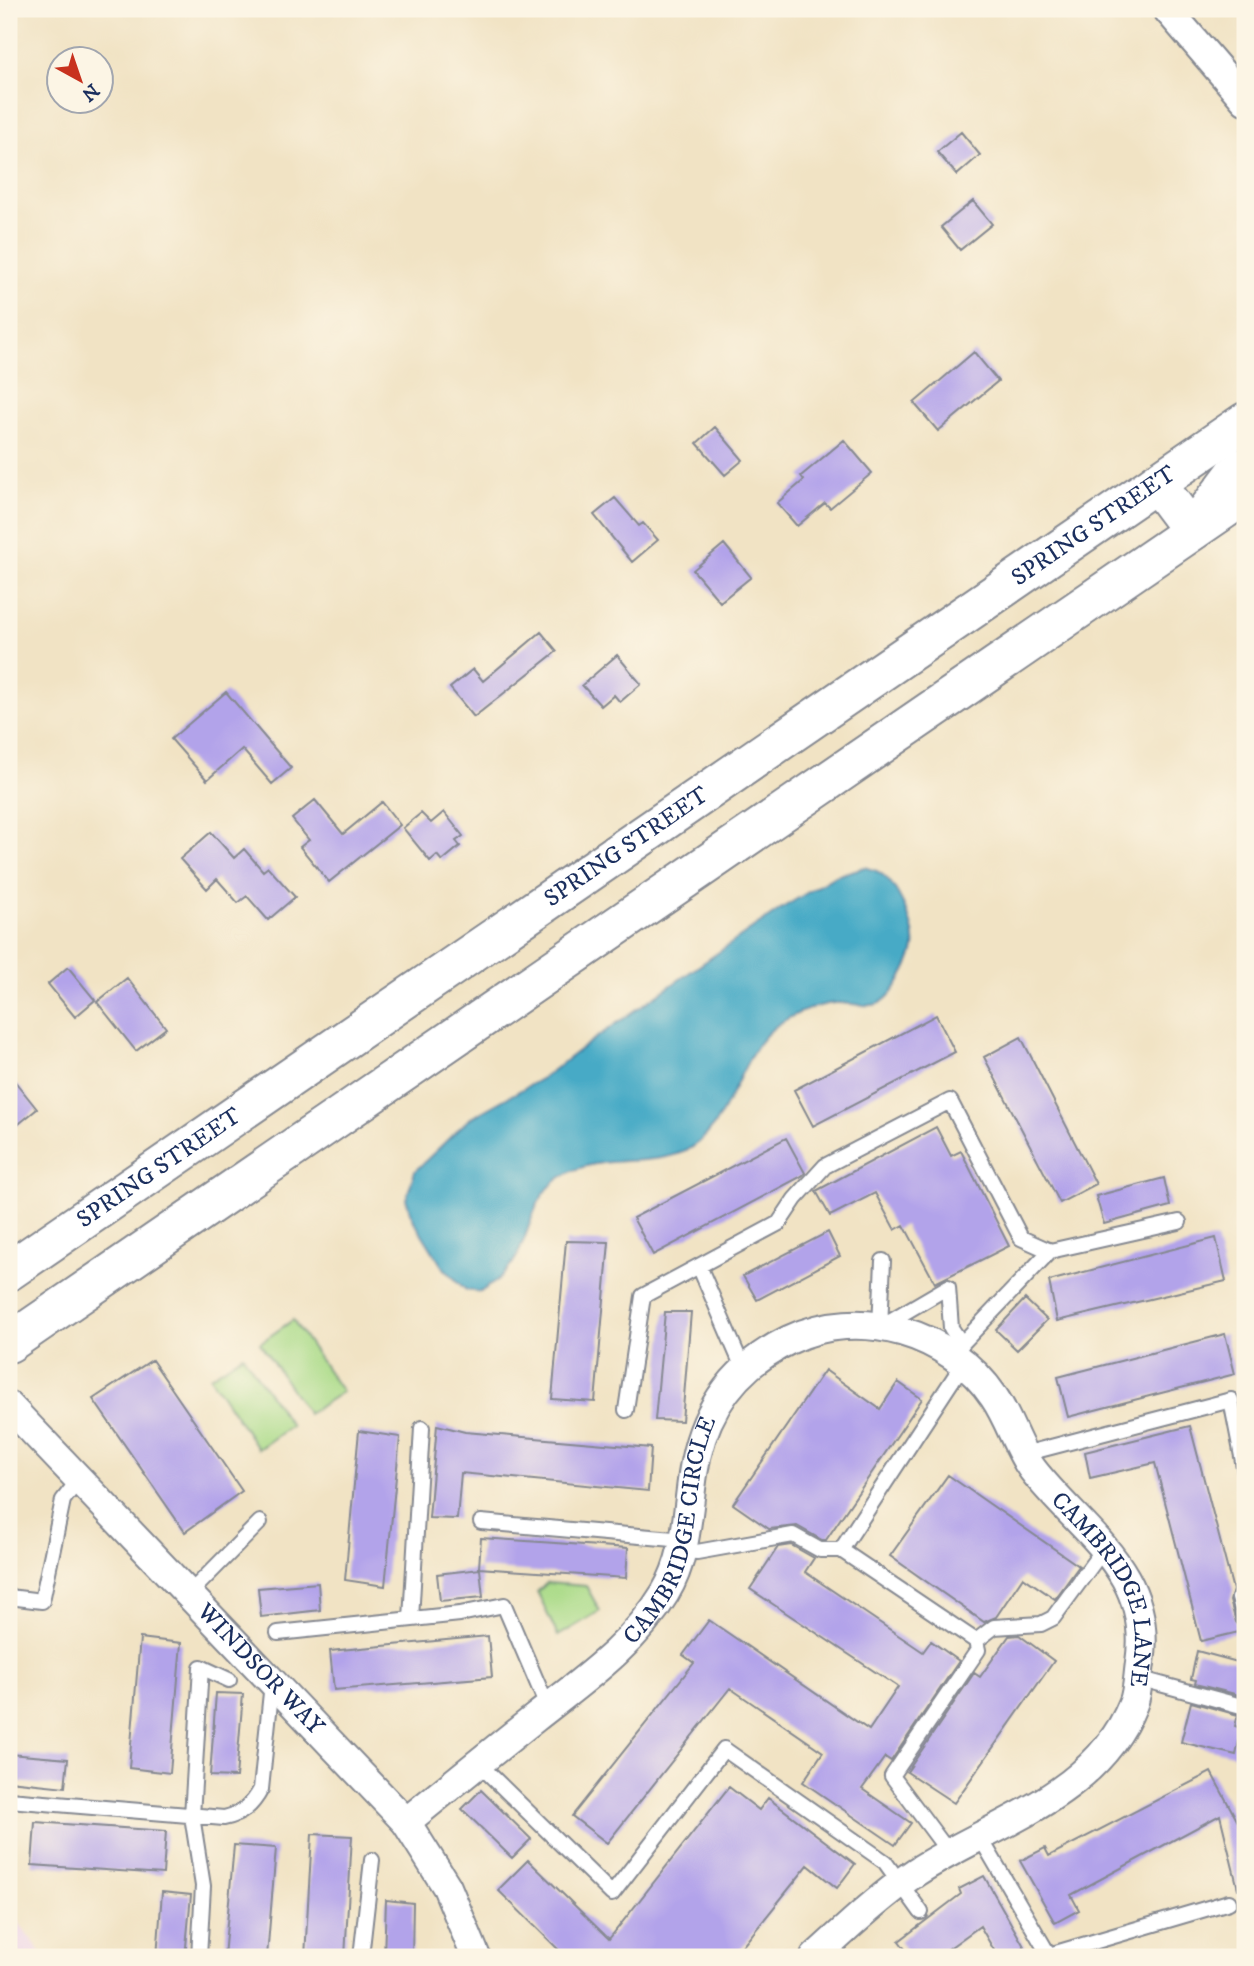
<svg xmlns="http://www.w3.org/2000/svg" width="1254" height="1966" viewBox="0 0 1254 1966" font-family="'IM FELL DW Pica',serif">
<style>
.built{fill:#ecd1ea}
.green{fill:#abdb89;stroke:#638574;stroke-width:2}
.water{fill:#46aac6;stroke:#306c92;stroke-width:2}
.building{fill:#b2a3ea}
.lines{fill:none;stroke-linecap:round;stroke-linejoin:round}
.service-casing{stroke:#868991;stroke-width:18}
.minor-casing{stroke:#868991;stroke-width:32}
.secondary-casing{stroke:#868991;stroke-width:42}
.service{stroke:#fff;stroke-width:14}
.minor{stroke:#fff;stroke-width:28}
.secondary{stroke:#fff;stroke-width:38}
.labels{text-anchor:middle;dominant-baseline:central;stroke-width:6;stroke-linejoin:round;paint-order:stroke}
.street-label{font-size:24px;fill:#1b2f5e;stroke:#fcf5e5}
</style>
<rect width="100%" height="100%" fill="#fcf5e5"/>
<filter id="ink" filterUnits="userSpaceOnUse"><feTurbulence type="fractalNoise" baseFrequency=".0143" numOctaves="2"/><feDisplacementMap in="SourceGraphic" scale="14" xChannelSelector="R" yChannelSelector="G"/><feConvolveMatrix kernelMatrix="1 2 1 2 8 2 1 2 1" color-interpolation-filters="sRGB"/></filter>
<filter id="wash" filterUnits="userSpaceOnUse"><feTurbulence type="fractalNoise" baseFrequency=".00686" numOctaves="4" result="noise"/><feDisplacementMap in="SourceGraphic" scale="28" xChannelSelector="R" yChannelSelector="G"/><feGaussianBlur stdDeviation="1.57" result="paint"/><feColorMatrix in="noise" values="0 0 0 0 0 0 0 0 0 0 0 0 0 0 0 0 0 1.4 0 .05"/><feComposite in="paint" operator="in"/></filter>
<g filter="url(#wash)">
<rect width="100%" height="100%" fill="#f1e3c4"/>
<!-- built -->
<path class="built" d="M9 1910 45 1957H9Z"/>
<!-- green -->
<path class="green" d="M293 1320 342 1392 308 1414 260 1343Z
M243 1355 291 1426 258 1449 210 1377Z
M547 1583 586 1586 600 1611 558 1636 537 1592Z"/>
<!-- water -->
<path class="water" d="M865 867C870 869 876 870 880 873 897 883 917 928 914 948 912 959 905 972 899 982 894 990 887 1001 877 1004 864 1008 848 1002 835 1003 814 1005 782 1018 768 1033 736 1064 727 1134 683 1152 642 1168 599 1152 560 1178 532 1197 531 1229 517 1256 509 1272 495 1283 480 1292L466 1290 442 1266 414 1221 406 1199 415 1171 469 1119 544 1077 590 1042 782 908 835 876Z"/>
<g id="blocks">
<!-- building -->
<path class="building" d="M961 132 980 155 957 175 937 152Z
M973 201 992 224 960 250 941 227Z
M974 352 998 381 938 431 914 403Z
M715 427 743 460 725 475 697 443Z
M844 440 872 473 830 508 825 503 797 526 777 503 804 480 801 476Z
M615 498 639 526 643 523 658 540 632 562 594 515Z
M724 544 751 577 720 602 693 570Z
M541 632 557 651 474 717 450 688 473 669 483 681Z
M617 655 641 684 620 702 614 695 601 706 582 685Z
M226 692 291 768 272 784 242 749 207 780 171 739Z
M315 800 343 834 382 802 400 825 329 882 300 847 309 840 292 819Z
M444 812 463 836 456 841 460 846 442 861 437 855 430 861 403 828 421 813 431 823Z
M211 832 234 858 244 849 263 871 268 867 295 897 268 920 247 896 238 903 217 879 207 889 180 859Z
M68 967 95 1000 75 1017 48 984Z
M127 978 166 1028 136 1051 97 1002Z
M936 1015 955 1052 813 1126 794 1090Z
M1021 1037 1096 1184 1060 1203 984 1057Z
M9 1074 37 1109 9 1132Z
M936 1127 951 1156 961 1151 1009 1246 935 1283 904 1225 895 1230 875 1193 830 1216 816 1191Z
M786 1138 805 1173 802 1176 653 1255 633 1218Z
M1164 1178 1170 1206 1104 1224 1096 1196Z
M828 1232 840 1256 757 1300 743 1276Z
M1216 1238 1226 1281 1057 1321 1049 1281Z
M566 1241 609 1242 595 1402 552 1399Z
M1025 1299 1047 1320 1017 1350 996 1330Z
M665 1312H691L682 1421 655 1420Z
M1225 1334 1235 1374 1068 1417 1058 1377Z
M152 1360 242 1491 185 1532 93 1399Z
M825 1370 880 1409 898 1382 922 1399 826 1540H822L797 1526 769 1529 733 1504Z
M437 1425 465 1432 651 1448 648 1491 461 1473 457 1519 429 1518Z
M1190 1426 1233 1590 1230 1601 1236 1622 1243 1631 1201 1641 1155 1463 1090 1478 1085 1452Z
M359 1431 400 1437 385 1586 345 1580Z
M948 1475 1079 1566 1055 1599 1023 1577 996 1617 984 1622 890 1556Z
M481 1538 628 1548 626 1578 479 1568Z
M791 1545 814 1558 805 1572 923 1652 931 1641 959 1661 891 1761 885 1757 862 1789 911 1823 895 1845 803 1782 823 1752 730 1688 607 1843 572 1816 694 1663 683 1655 709 1620 869 1730 898 1687 750 1589 778 1547Z
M480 1569 483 1597 440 1601 437 1574Z
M318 1583 320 1610 261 1617 258 1588Z
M1019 1635 1054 1661 954 1803 907 1772 974 1673 980 1677 1009 1636Z
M488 1636 492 1677 334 1690 330 1651Z
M140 1638 181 1643 170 1773 129 1768Z
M1197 1651 1245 1664 1243 1696 1195 1684 1196 1680 1191 1679Z
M216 1693 243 1694 236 1777 210 1776Z
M1191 1702 1238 1715 1235 1726 1242 1728 1236 1755 1181 1742Z
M9 1754 68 1759 65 1787 9 1781Z
M1211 1772 1245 1835V1888L1238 1889 1220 1815 1071 1895 1079 1910 1055 1923 1020 1861 1045 1848 1049 1856Z
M729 1787 759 1810 768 1798 855 1864 837 1888 808 1865 734 1957H566L498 1890 528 1860 609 1939Z
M481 1790 531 1839 512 1858 462 1809Z
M35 1822 166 1831 163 1874 32 1865Z
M312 1834 352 1836 345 1957H305Z
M234 1845 276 1848 267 1957H224Z
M984 1876 1025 1948 1007 1957H998L980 1926 937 1957H911L899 1941 961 1894 959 1889Z
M162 1892 191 1895 185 1957H157Z
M386 1900 413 1903 412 1957H384Z"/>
</g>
</g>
<g filter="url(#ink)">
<use href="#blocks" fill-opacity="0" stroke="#868991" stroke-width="2"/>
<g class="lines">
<!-- service casing -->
<g class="service-casing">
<path id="service" d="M699 1266 743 1368
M883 1325 948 1287 951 1328 962 1344
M880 1327 883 1261
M952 1354 1050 1251 1179 1222
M626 1410 643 1296 779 1223 795 1199 825 1166 950 1101 1021 1238 1050 1251
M1024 1454 1231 1400 1245 1472
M481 1522 685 1540
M682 1551 697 1552 793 1535 820 1550H841
M1245 1587 1239 1598 1245 1619
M189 1594 260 1522
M9 1597 42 1601 63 1500 80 1478
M411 1619 422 1428
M278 1633 460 1614 504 1605 548 1708
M976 1641 994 1627 1041 1624 1053 1618 1105 1547
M1138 1678 1245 1707
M478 1763 612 1894 724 1749 885 1862 921 1912
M9 1800 224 1818C242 1814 252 1806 261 1789L272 1683
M980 1837 1050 1957
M950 1854 892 1776 978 1650 976 1641 841 1550 963 1364
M1049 1955 1229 1902
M199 1957 203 1886 192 1816 201 1667 229 1680
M361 1957 372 1860"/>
</g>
<!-- minor casing -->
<g class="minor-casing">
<g id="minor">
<path d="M1167 9 1245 100"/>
<path id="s1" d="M9 1406 406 1822 447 1887 476 1957"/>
<path id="s2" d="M406 1822C449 1787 492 1752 535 1718 583 1680 633 1646 665 1593 687 1557 687 1514 693 1474 702 1412 733 1367 789 1340 860 1305 951 1333 994 1397 1010 1420 1017 1449 1033 1470 1082 1533 1154 1571 1140 1663 1138 1676 1138 1692 1133 1704 1096 1797 992 1823 916 1872 879 1897 847 1928 815 1957"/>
</g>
</g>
<!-- secondary casing -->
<g class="secondary-casing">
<g id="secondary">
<path d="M1156 483 1192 531 1234 475 1245 467"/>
<path id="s3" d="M9 1271 1245 422"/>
<path d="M9 1343 1245 495"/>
</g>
</g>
<!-- service -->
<use href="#service" class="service"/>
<!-- minor -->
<use href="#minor" class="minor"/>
<!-- secondary -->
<use href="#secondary" class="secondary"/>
</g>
</g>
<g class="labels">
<!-- street labels -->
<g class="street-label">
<text stroke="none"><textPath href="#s3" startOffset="1316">SPRING STREET</textPath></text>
<text stroke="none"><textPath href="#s3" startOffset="749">SPRING STREET</textPath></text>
<text stroke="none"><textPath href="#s3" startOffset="182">SPRING STREET</textPath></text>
<text stroke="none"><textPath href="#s2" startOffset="408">CAMBRIDGE CIRCLE</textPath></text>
<text stroke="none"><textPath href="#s2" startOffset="1101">CAMBRIDGE LANE</textPath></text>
<text stroke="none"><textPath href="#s1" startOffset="364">WINDSOR WAY</textPath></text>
</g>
</g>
<!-- margin -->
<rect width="1254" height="1966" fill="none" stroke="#fcf5e5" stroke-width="35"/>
<!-- north arrow -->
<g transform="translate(80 80) rotate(140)"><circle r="33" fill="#fcf5e5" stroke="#a2a6af" stroke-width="2"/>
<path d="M0-5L12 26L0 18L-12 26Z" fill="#c8321e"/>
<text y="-10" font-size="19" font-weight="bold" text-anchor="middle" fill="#1b2f5e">N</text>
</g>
</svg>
